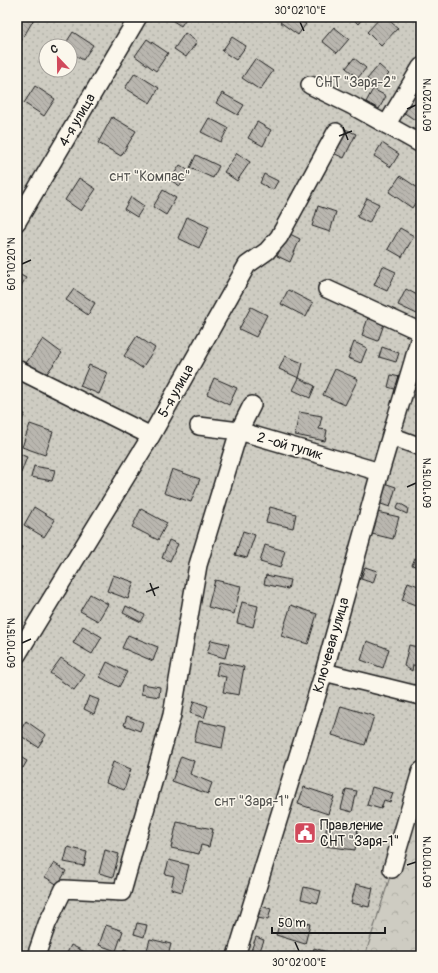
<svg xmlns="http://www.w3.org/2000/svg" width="438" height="973" viewBox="0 0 438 973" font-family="Pangolin,sans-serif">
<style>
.green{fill:url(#green-dots);stroke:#75746f;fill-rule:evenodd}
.forest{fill:url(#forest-crowns);stroke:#75746f}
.building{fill:url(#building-back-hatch);stroke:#1c1c1c}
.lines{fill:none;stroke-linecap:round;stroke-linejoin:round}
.minor-casing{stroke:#1c1c1c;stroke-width:20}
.minor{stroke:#fbf7ec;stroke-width:17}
.ticks{fill:none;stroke:#1c1c1c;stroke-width:1.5}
.labels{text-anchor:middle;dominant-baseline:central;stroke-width:3;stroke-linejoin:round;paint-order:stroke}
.park-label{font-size:14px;fill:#51514e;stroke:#fbf7ec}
.street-label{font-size:14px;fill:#1c1c1c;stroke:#fbf7ec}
.poi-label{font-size:14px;fill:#1c1c1c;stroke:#fbf7ec;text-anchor:start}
.neatline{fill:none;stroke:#1c1c1c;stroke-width:1.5}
.ticks-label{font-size:10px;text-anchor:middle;fill:#1c1c1c}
</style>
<defs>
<pattern id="green-dots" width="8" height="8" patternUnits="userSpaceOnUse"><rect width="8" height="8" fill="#ceccc2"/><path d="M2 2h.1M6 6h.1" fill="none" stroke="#b0afa6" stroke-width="1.8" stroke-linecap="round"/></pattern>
<pattern id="forest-crowns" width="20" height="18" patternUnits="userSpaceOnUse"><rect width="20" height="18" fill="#ceccc2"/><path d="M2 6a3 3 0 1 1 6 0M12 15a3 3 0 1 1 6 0" fill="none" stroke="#b0afa6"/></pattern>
<pattern id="building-back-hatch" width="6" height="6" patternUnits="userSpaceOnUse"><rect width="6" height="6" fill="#b9b6af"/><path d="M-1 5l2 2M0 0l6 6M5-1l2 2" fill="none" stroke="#9e9c96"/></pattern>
</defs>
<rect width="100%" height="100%" fill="#eeeadf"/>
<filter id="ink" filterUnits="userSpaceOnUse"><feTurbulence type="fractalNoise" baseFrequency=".025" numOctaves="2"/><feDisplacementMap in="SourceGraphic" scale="8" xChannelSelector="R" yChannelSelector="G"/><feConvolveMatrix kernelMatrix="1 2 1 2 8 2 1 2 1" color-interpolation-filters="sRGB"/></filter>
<g filter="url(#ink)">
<!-- green -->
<path class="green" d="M17 17H421V769L395 861 365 956H17ZM46 46H70V70H46Z"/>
<!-- forest -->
<path class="forest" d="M421 769V956H365L395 861Z"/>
<!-- building -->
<path class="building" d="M17 17H30L34 19 17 48Z
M167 17H187L181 26Z
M284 17H295L306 24 298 35 280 22Z
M351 17H364L358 24Z
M381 17H385L398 28 381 46 367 32Z
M334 27 349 39 337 53 322 41Z
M73 32 93 45 83 60 70 52V46H64Z
M185 33 197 42 186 57 174 49Z
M232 37 246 46 236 60 222 51Z
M147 39 168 53 156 71 135 56Z
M354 58 366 68 358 78 346 68Z
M255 59 273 71 260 90 242 78Z
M379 65 389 74 377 87 367 79Z
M135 73 159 88 150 103 125 88Z
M35 86 55 99 44 116 24 103Z
M373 89 386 96 379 109 366 102Z
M222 93 244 105 238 115 216 103Z
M412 96 421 102V110L415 120 403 112Z
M112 117 136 131 121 156 98 143Z
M209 118 228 128 221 142 201 132Z
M257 122 271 130 263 146 248 138Z
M345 129 356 134 344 158 333 153Z
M382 143 399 154 391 167 374 156Z
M237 153 250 162 237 181 224 172Z
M196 155 219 166 213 178 190 168Z
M180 165 189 171 180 186 170 180Z
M264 174 278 181 273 190 260 183Z
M400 176 421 190V194L412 208 389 192Z
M79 178 96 189 81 211 65 200Z
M163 190 176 198 166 215 153 207Z
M131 197 144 206 137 217 124 209Z
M367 198 379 204 369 223 357 217Z
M318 206 336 212 330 232 312 226Z
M187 217 209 227 199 248 178 238Z
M400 228 414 236 402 257 388 249Z
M288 233 300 239 290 262 277 256Z
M383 266 396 272 387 291 374 285Z
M17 273 26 278 17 292Z
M74 289 95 303 88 315 66 300Z
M406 289 421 297V306L417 314 398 305Z
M288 290 313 303 306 317 281 304Z
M251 307 267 315 256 337 239 329Z
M368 318 384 324 378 341 362 335Z
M137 336 155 348 142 368 124 356Z
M43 339 62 353 45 376 26 363Z
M354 342 367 348 361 363 348 358Z
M382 347 399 353 396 362 379 357Z
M285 356 303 363 299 378 279 369Z
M89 365 108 373 99 394 80 386Z
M335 369 358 379 345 405 323 395Z
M391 375 404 378 401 391 388 387Z
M214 378 237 388 229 405 207 394Z
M299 378 315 386 310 398 293 390Z
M17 410 25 414 17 430Z
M299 412 322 416 319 429 327 430 325 441 295 435Z
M30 424 53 432 45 455 22 447Z
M17 453 27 457 21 473 17 472Z
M34 466 55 470 52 481 31 477Z
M172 469 200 479 191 502 164 493Z
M384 483 396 487 390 507 378 503Z
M399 503 408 508 407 514 396 509Z
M34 507 55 520 44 537 24 525Z
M270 507 296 514 293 528 266 522Z
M141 509 167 523 158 540 132 527Z
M377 512 399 517 393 539 372 534Z
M243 531 255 535 247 558 235 555Z
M169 540 178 544 170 561 162 558Z
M17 544 22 547 17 556Z
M265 545 285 551 280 568 260 562Z
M415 558 421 560V568L412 565Z
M365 567 377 571 373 583 361 579Z
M113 575 134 582 128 599 107 591Z
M266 575 290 580 288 589 264 584Z
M215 580 241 586 234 614 208 607Z
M408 582 421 587V607L402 600Z
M90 594 108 604 98 621 80 611Z
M242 602 258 606 253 627 237 623Z
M291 605 317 614 308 644 281 636Z
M126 606 145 615 141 622 123 613Z
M83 626 102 637 92 654 73 643Z
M128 635 158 647 153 661 122 648Z
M211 640 229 644 225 658 207 653Z
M367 641 389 649 383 668 361 660Z
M409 645 421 648V666L413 665 412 671 404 666Z
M61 658 85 675 74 690 50 673Z
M107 662 127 672 119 687 100 677Z
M219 662 244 667 239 695 223 692 226 677 216 675Z
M142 684 160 687 159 697 141 694Z
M89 696 99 700 94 714 84 709Z
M194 701 208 706 204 718 190 713Z
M341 706 374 716 365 745 332 735Z
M127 716 143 722 140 731 124 725Z
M26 721 46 735 38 747 18 734Z
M199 721 226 727 222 748 194 742Z
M17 755 27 761 23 768 17 765Z
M181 756 194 761 190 774 212 783 208 794 172 781Z
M113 762 131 769 124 790 106 783Z
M17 777 21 780 17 786Z
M304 787 334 797 328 814 298 804Z
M372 787 393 793 390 802 384 800 381 809 367 805Z
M346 789 357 791 352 812 341 809Z
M177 822 213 829 209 847 201 845 199 854 171 848Z
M327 824 358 828 355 850 324 846Z
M300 825 313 828 310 841 297 838Z
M68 847 87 852 84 866 64 862Z
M105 850 119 854 113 877 99 873Z
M169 860 189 865 182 892 171 889 174 876 165 874Z
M54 863 66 871 58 885 45 877Z
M356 884 373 888 369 907 351 903Z
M304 887 321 891 318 903 301 899Z
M261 906 271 909 268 920 258 918Z
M282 916 310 924 305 944 276 935Z
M137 923 147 925 144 937 134 934Z
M106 925 123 931 116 951 99 945Z
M256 937 264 940 258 956H249Z
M150 939 171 944 168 956H156L146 954Z
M71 945 93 956H68L66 955Z
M314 948 337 955V956H312Z
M124 949 141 956H122Z
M48 953 56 956H46Z"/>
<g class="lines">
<!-- minor casing -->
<g class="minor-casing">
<path id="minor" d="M310 85 351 105 421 144
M387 124 421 67
M17 222 138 17
M327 289 421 332
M17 369 151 436
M199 426 239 431 380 472
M391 436 421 447
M17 655 151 436 247 265 267 251 279 237 336 132
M324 672 421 696
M392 869 421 771
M36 956 47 924 64 889 122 892 172 715 198 565 239 431 252 405
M236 956 324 672 380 472 413 362 421 333"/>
</g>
<!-- minor -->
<use href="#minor" class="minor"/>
</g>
</g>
<!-- ticks -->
<path class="ticks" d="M300 22 304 31M407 109 416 105M343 127 348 140M339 136 352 131M22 264 31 260M407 487 416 483M150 583 155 596M146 592 159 587M22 643 31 639M407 865 416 862M295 942 299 951"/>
<!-- icons -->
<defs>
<g id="civic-square" transform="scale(1.15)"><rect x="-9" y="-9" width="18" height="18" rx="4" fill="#d1495b" stroke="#fbf7ec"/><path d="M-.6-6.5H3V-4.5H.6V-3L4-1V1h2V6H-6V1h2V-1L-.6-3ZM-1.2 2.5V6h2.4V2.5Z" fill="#fff"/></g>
</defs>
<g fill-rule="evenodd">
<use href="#civic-square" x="305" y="833"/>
</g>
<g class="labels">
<!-- park labels -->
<g class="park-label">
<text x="356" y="82">СНТ "Заря-2"</text>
<text x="150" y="176">снт "Компас"</text>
<text x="252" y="801">снт "Заря-1"</text>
</g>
<!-- street labels -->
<g class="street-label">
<text transform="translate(77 120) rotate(-60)">4-я улица</text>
<text transform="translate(176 391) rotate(-61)">5-я улица</text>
<text transform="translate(290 446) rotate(16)">2 -ой тупик</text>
<text transform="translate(331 645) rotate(-74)">Ключевая улица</text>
</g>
<!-- poi labels -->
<g class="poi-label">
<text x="320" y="825">Правление<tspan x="320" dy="16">СНТ "Заря-1"</tspan></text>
</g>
</g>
<!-- margin -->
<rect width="438" height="973" fill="none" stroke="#fbf7ec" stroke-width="44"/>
<!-- north arrow -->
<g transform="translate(58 58) rotate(338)"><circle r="19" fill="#fbf7ec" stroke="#a29f99"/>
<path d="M0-3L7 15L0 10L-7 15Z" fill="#d1495b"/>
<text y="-6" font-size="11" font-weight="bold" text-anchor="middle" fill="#1c1c1c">С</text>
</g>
<!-- scale -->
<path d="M272 927v6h113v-6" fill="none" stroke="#1c1c1c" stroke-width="2"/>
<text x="278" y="927" font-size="12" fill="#1c1c1c" stroke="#fbf7ec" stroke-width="3" paint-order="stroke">50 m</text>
<rect x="22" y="22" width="394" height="929" class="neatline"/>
<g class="ticks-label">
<text x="300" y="14">30°02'10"E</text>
<text transform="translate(427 105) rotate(-90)" y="4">60°10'20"N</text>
<text transform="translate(11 264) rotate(-90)" y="4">60°10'20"N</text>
<text transform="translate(427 483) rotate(-90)" y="4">60°10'15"N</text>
<text transform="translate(11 643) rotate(-90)" y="4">60°10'15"N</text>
<text transform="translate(427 862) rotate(-90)" y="4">60°10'10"N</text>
<text x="299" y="966">30°02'00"E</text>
</g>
</svg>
